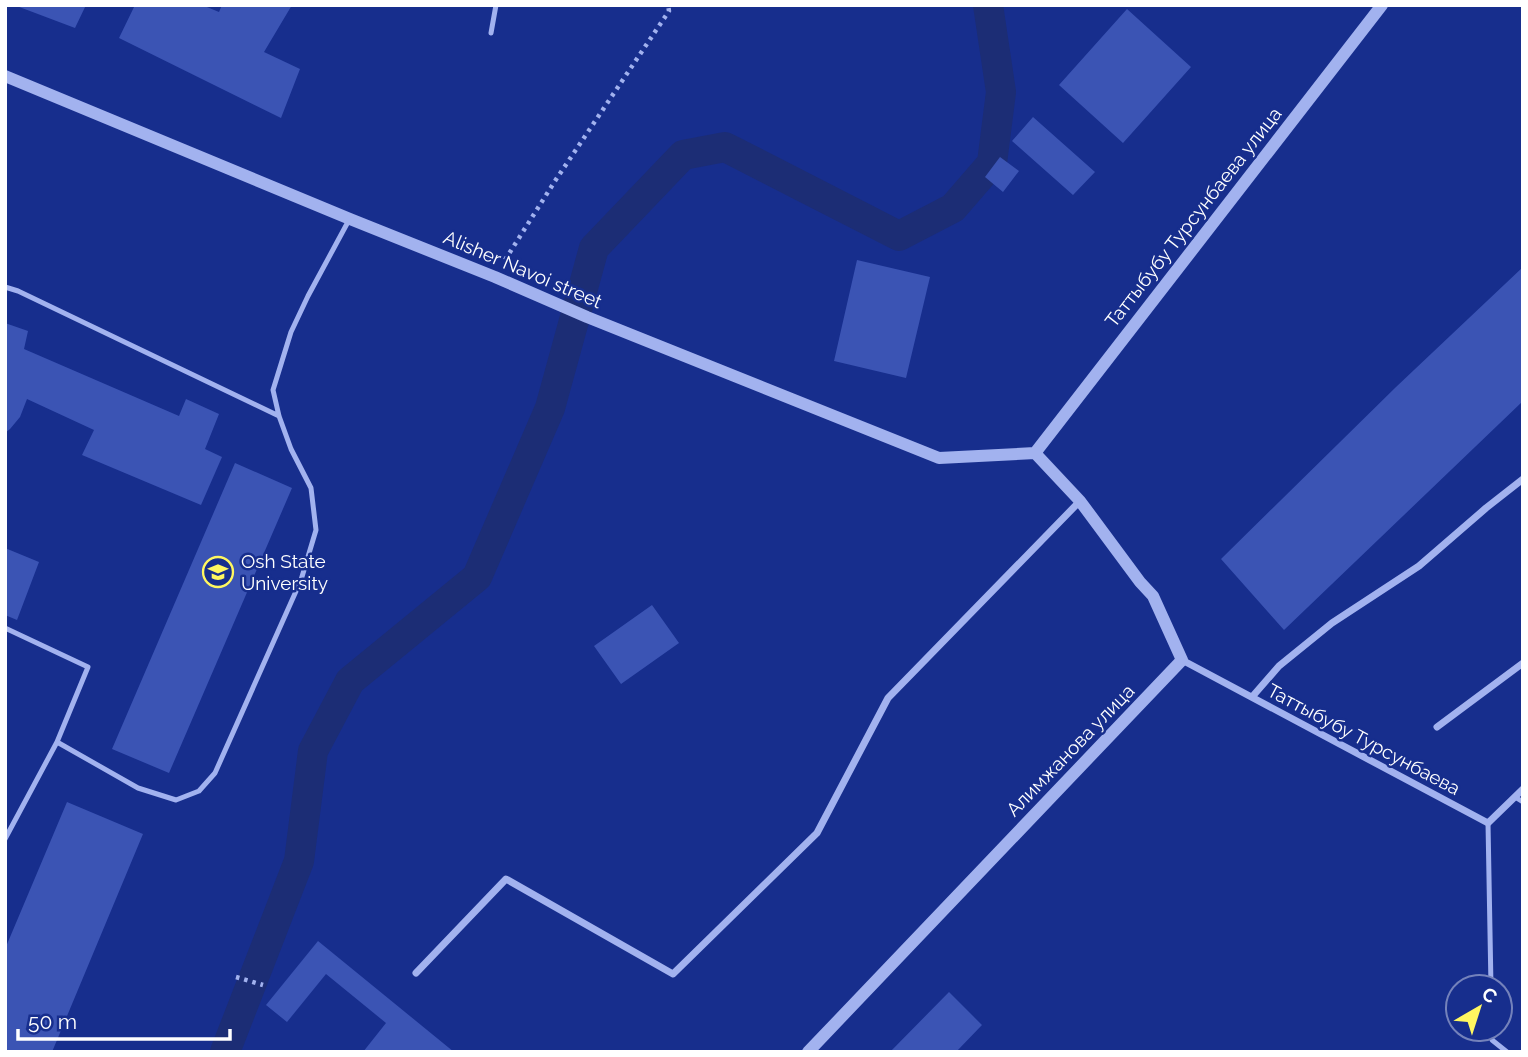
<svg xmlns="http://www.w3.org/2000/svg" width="1528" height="1057" viewBox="0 0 1528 1057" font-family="Raleway,sans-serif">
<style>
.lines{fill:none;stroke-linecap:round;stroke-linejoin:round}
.canal{stroke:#1c2d75;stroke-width:30}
.building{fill:#3b54b4}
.path{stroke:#a2b2ef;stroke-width:4.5;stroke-dasharray:3.5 5;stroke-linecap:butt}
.service{stroke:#a2b2ef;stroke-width:5}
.minor{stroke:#a2b2ef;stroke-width:7}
.tertiary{stroke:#a2b2ef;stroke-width:12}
.labels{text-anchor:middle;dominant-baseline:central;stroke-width:5;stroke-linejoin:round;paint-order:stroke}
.street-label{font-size:19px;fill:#fff;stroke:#172e8d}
.poi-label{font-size:19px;fill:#fff;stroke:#172e8d;text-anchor:start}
</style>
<rect width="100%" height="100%" fill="#172e8d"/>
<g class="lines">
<!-- canal -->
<path class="canal" d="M225 1052 299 861 313 751 350 681 477 577 550 408 594 248 683 155 725 147 899 236 953 208 992 163 1001 92 988 5"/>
</g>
<!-- building -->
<path class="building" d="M14 5H86L75 28Z
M135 5H202L219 12 222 5H292L264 52 300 69 281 118 119 38Z
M1127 9 1191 67 1123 143 1059 85Z
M1033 117 1095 172 1073 195 1012 141Z
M1000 157 1019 171 1003 192 985 177Z
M857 260 930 277 906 378 834 361Z
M1523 267V401L1284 630 1221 559 1396 387Z
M5 323 28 331 24 349 179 416 186 399 219 414 205 449 222 457 201 505 82 455 94 430 27 399 20 417 10 429 5 433Z
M235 463 292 488 169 773 112 749Z
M5 548 39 562 17 620 5 615Z
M652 605 679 643 621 684 594 646Z
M67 802 143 834 52 1052H5V949Z
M318 941 454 1052H363L386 1023 326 974 287 1022 266 1005Z
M949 992 982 1025 956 1052H890Z"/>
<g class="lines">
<!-- path -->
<path class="path" d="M505 260 555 181 669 11 668 5
M236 977 263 985"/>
<!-- service -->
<path class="service" d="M491 33 496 5
M5 287 18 291 279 416
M5 628 88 667 57 742 5 839
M57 742 138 788 176 800 199 791 215 773 301 580 316 530 311 488 291 449 279 416 273 390 291 332 308 296 349 220
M1515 797 1523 802
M1488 823 1491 987
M1492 1029V1040L1507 1052"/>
<!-- minor -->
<path class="minor" d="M1182 660 1488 823 1523 789
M1252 697 1279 666 1332 623 1419 566 1486 508 1523 479
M1437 727 1523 663
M416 973 506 879 673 974 817 833 888 698 1080 501"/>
<!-- tertiary -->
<path class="tertiary" d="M5 76 350 219 495 277 587 317 939 458 1035 453
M1035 453 1382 5
M808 1052 1182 660 1153 596 1140 582 1080 501 1035 453"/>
</g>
<!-- icons -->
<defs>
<g id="university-ring" transform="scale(1.575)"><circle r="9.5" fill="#172e8d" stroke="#fff760" stroke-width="1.5"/><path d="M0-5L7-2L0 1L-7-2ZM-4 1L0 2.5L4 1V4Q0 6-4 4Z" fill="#fff760"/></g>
</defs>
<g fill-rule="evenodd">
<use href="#university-ring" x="218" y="572"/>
</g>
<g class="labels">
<!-- street labels -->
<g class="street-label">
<text transform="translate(1193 217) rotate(-52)">Таттыбубу Турсунбаева улица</text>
<text transform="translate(523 269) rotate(23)">Alisher Navoi street</text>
<text transform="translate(1364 739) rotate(28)">Таттыбубу Турсунбаева</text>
<text transform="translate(1070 750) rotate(-46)">Алимжанова улица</text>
</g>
<!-- poi labels -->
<g class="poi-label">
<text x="241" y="561">Osh State<tspan x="241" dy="22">University</tspan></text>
</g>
</g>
<!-- border -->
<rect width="1528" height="1057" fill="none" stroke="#ffffff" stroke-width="14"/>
<!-- north arrow -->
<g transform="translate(1479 1008) rotate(39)"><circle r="33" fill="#172e8d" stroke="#7482bb" stroke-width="2"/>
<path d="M0-5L12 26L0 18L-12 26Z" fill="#fff760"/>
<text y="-10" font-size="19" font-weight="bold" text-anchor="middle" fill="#ffffff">С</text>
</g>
<!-- scale -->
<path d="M18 1029v10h212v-10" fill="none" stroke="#ffffff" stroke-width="3.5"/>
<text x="28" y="1029" font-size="21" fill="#ffffff" stroke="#172e8d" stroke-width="5" paint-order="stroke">50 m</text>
</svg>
